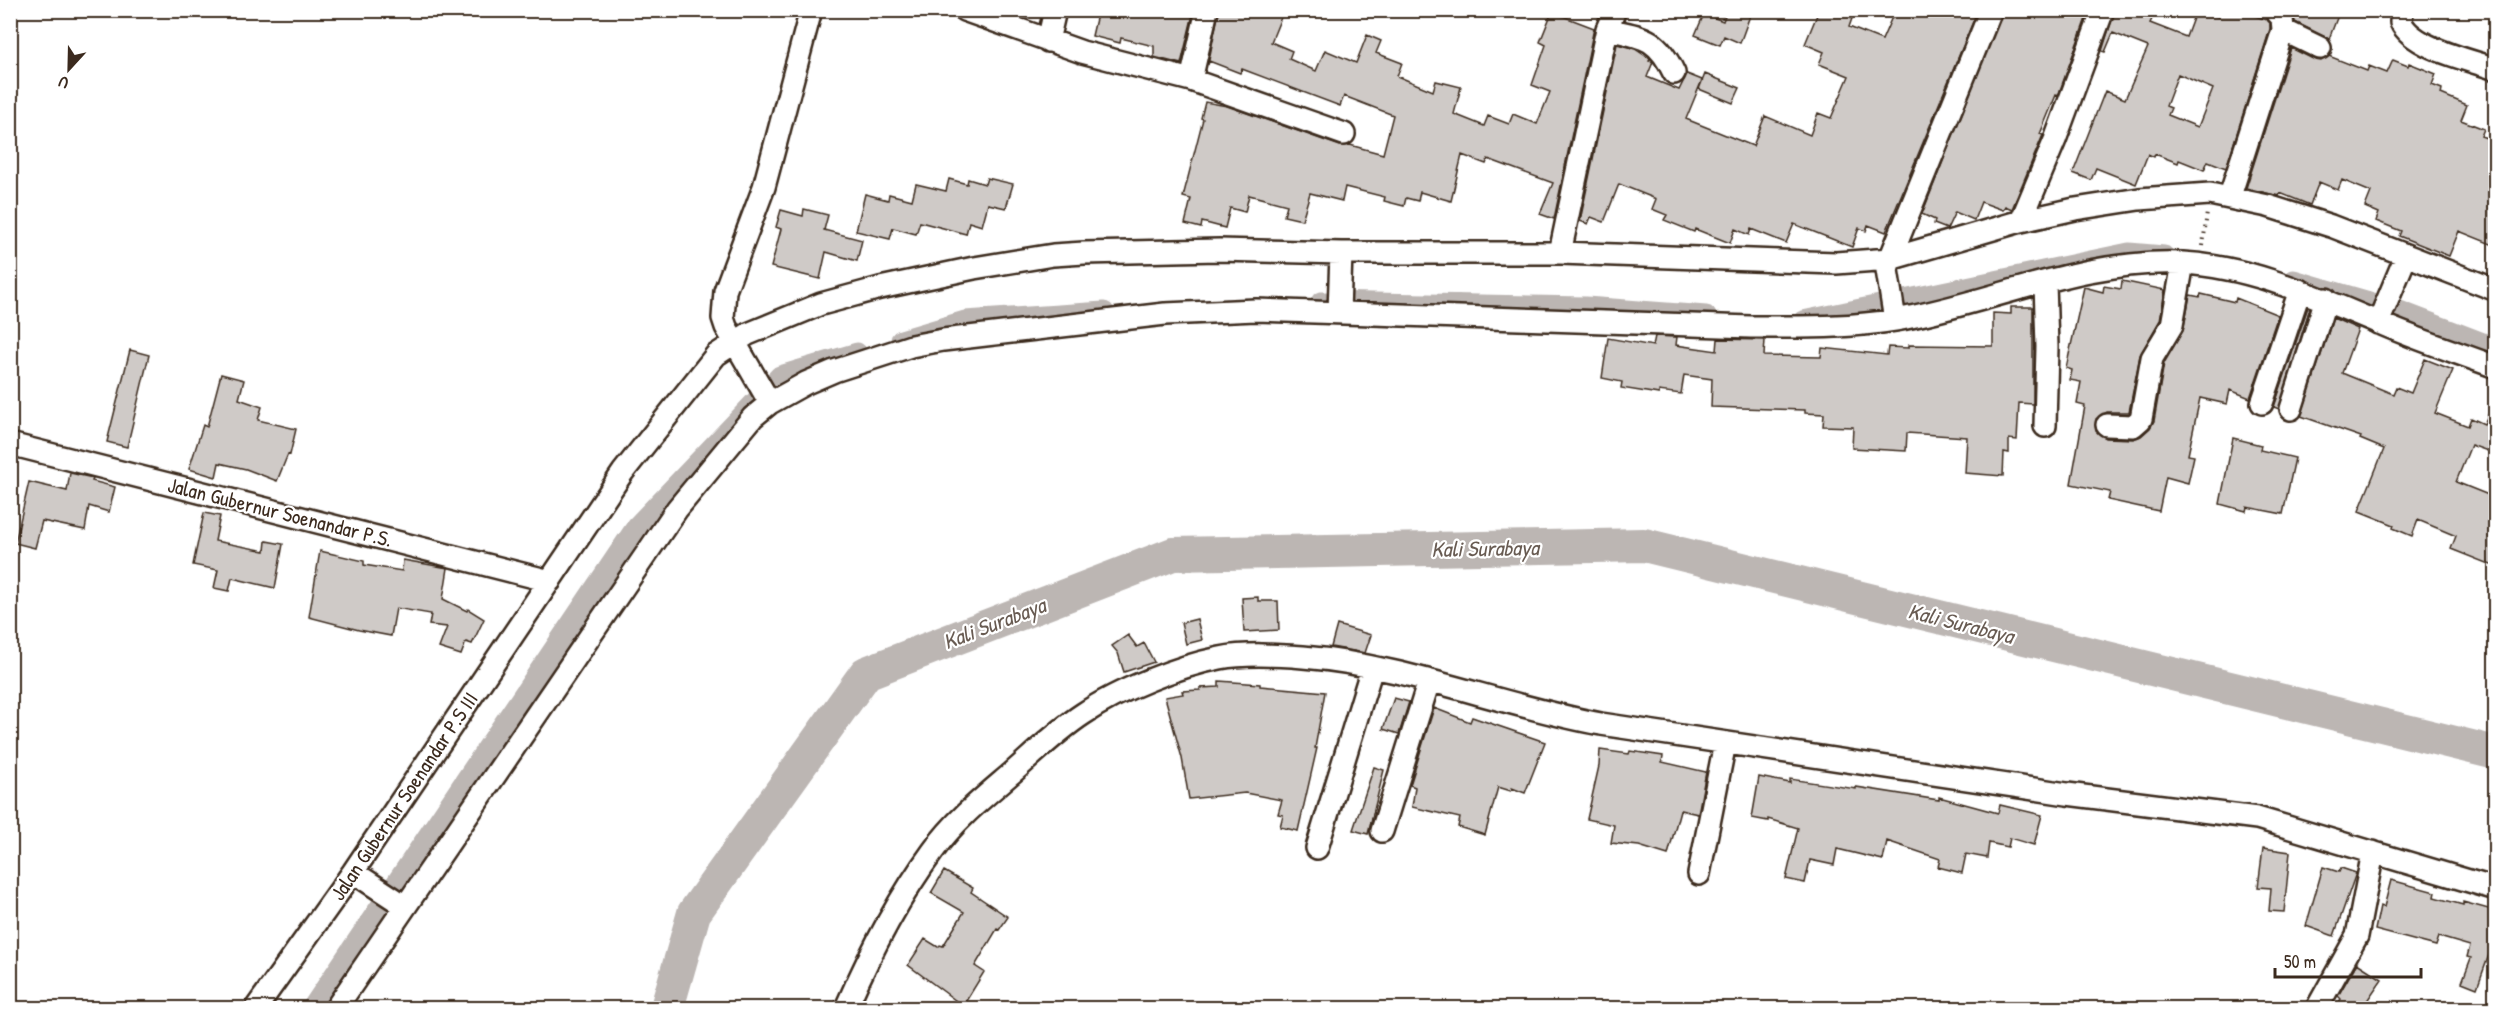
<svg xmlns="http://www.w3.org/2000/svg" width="2506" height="1019" viewBox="0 0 2506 1019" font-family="'Patrick Hand',sans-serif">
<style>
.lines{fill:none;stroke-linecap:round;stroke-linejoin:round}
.canal{stroke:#bcb6b3;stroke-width:21}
.river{stroke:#bcb6b3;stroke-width:34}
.building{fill:#cfcac7;stroke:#3b2a1e;stroke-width:1.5;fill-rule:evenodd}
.minor-casing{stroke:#3b2a1e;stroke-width:26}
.path{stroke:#3b2a1e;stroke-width:4;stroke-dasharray:1.5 4.5;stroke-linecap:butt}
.minor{stroke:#fff;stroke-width:21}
.labels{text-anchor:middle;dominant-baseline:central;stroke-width:4.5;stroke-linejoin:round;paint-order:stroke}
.street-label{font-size:21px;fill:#3b2a1e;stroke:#fff}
.water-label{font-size:22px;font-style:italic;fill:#685b52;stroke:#fff}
</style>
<rect width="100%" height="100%" fill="#fff"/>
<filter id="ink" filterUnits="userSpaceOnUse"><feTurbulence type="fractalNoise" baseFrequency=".0167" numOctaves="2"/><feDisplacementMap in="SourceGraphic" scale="12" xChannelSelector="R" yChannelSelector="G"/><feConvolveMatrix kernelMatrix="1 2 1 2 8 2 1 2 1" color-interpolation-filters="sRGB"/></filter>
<g filter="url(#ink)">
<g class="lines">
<!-- canal -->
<path class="canal" d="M2294 280 2397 310 2496 348
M1321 302 1586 307 1706 316
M1803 321 2129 253 2164 256
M901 340 965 321 1104 312
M312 1008 637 526 780 376 857 353"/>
<!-- river -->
<path class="river" d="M667 1008 694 913 866 673 1173 554 1644 545 2496 753"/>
</g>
<!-- building -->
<path class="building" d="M1098 10H1194L1181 64 1154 57V46L1121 38 1120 43 1092 36Z
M1219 10H1284L1271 42 1292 51 1289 59 1316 71 1325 50 1356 63 1367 35 1381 41 1376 53 1402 63 1397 76 1433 91 1436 81 1461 87 1454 114 1484 126 1488 116 1509 124 1513 114 1537 124 1550 92 1532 85 1546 45 1540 42 1552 12 1594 28 1554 219 1540 214 1553 183 1488 159 1486 164 1462 155 1451 201 1420 192 1418 201 1406 198 1404 206 1384 201 1385 197 1345 187 1342 201 1310 193 1302 220 1284 216 1287 205 1249 195 1245 212 1230 208 1225 228 1202 222 1201 228 1185 224 1191 199 1183 197 1203 119 1201 118 1205 102 1227 106 1340 146 1350 145 1383 154 1393 115 1344 96 1340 106 1242 69 1240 73 1209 61 1208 65Z
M1727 10H1752L1740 43 1724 36 1720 45 1695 35 1704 14 1723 21Z
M1819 10H1855L1849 27 1882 40 1895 10H1959L1975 17 1886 232 1868 225 1866 231 1859 228 1852 247 1794 224 1786 243 1751 229 1749 235 1735 229 1730 243 1695 229 1694 232 1664 220 1667 215 1652 209 1656 199 1619 184 1604 222 1591 217 1588 224 1580 221 1617 44 1635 49 1650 59 1649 61 1653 62 1647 77 1679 90 1687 74 1702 80 1686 119 1753 146 1765 116 1810 135 1818 113 1831 118 1849 76 1819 64 1824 52 1805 44Z
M2003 10H2089L2058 96 2056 95 2040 134 2043 135 2012 209 2005 206 2003 210 1981 202 1974 220 1955 212 1947 229 1934 224 1935 220 1922 214Z
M2115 10H2143L2154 15 2150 23 2186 37 2196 10H2203L2218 17 2221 10H2238L2267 20 2270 23V29L2226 168 2208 161 2204 170 2179 160 2178 163 2155 154 2154 157 2148 154 2136 184 2096 168 2091 180 2073 173 2105 91 2125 99 2148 47 2113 33 2105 52 2102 51ZM2178 74 2213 89 2198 127 2168 115 2171 108 2166 106Z
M2292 10H2340L2329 39 2295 22Z
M2291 48 2315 60 2321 61 2329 56 2367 71 2369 66 2387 73 2393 60 2408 66 2409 63 2436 74 2432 85 2442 89 2441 94 2467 105 2461 120 2484 129 2481 136 2495 141 2491 151 2496 153V246L2459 231 2449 256 2399 236 2401 231 2376 221 2379 213 2365 207 2371 192 2342 180 2338 190 2319 182 2310 205 2280 193 2279 196 2246 188Z
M1705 74 1740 88 1733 103 1699 89Z
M987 178 1013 184 1006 208 988 204 982 226 969 222 966 234 920 222 916 234 893 228 890 239 856 231 865 194 888 200 889 194 912 200 916 184 946 191 949 179 967 184 968 179 985 184Z
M804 209 828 215 824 230 862 240 857 261 826 252 820 279 771 267 781 229 776 227 781 210 803 216Z
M2122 281 2165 290 2160 320 2140 355 2129 412H2107L2096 419V431L2106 438 2133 439 2141 436 2150 428 2154 421 2164 363 2183 331 2190 295 2200 297 2201 294 2235 302 2236 298 2278 315 2250 398 2230 390 2227 404 2200 398 2188 455 2194 456 2188 483 2166 477 2159 511 2108 500 2110 492 2071 484 2085 406 2077 404 2081 382 2070 380 2072 370 2066 368 2084 287 2103 292 2104 286 2121 289Z
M2011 307H2033V404L2019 403 2017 440 2009 439V453L2004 452 2003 476 1965 473 1967 437 1907 433 1906 451 1852 448 1853 427 1823 426 1824 414 1805 413V410L1711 407 1712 379 1684 375 1681 394 1659 391V394L1621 388 1622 382 1602 378 1608 338 1653 346 1655 336 1677 337 1676 345 1717 351 1718 339 1765 340 1764 356 1821 357 1822 348 1887 355 1888 347 1909 348V345L1993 346V313L2011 314Z
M2308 307 2310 308 2279 409 2274 407Z
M2333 318 2358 329 2342 373 2393 394 2396 387 2411 393 2425 359 2453 370 2435 413 2468 426 2471 418 2484 424 2496 397V454L2471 445 2456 482 2496 498V567L2451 549 2456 536 2418 520 2412 536 2393 528 2394 525 2359 511 2384 449 2360 439 2361 437 2301 416Z
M130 350 149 355 127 447 107 442Z
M221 374 244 380 239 399 262 407 258 420 296 429 290 455 288 454 277 481 246 469 219 463 216 477 189 469 203 425 207 427Z
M2233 438 2261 445 2260 450 2295 458 2283 514 2247 507 2246 511 2220 504Z
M70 473 93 478 92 481 115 487 109 512 89 506 85 530 42 521 35 548 15 543 29 482 67 491Z
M204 513 220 516 215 541 265 551 266 541 283 544 275 588 232 578 229 591 214 588 218 570 193 565Z
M320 551 364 561V565L402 571 403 560 448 568 443 599 467 611 468 609 484 619 472 644 466 642 461 655 439 648 447 627 429 625 431 614 396 608 391 636 359 630 309 617Z
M1258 597V601H1278L1279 630 1244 632 1242 598Z
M1197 619 1202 640 1186 644 1181 623Z
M1337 625 1371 635 1365 653 1331 647Z
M1128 635 1137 647 1144 643 1154 662 1124 672 1118 653 1112 646Z
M1219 681 1260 684V686L1325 692 1315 748H1317L1298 831 1280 827 1283 815 1278 814 1282 800 1245 793 1189 799 1182 758 1165 697 1183 694 1182 691 1200 690V688L1219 687Z
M1394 698 1409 702 1399 734 1383 729Z
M1434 708 1470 722 1472 717 1545 742 1525 793 1512 788 1511 791 1498 787 1485 835 1458 827 1460 818 1412 807 1415 787 1410 785Z
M1600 750 1629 754 1630 751 1663 756 1662 762 1706 772 1698 814 1680 810 1668 855 1639 846 1611 843 1614 825 1587 819 1599 766Z
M1374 767 1384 770 1368 834 1353 830Z
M1759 777 1790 783V779L1856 789V787L1939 800V797L1998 813 2000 805 2042 815 2034 845 2010 838 2008 847 1989 843 1987 858 1966 854 1962 873 1938 867 1940 859 1887 841 1883 860 1837 849 1834 865 1810 860 1805 883 1786 879 1798 828 1768 819V821L1752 818Z
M2263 848 2290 852 2284 912 2269 911 2271 888 2258 887Z
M2323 867 2339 872 2341 868 2356 873 2334 936 2306 926Z
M944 871 973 888 971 892 1008 917 999 930 997 929 975 966 984 972 963 1006 908 965 925 939 938 947 940 945 943 946 964 912 931 893Z
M2391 880 2435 892 2434 897 2463 905V902L2496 911V954L2490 952 2477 988 2462 982 2471 958 2467 957 2470 946 2439 937 2436 946 2375 930 2380 906 2384 907Z
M2357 963 2382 979 2362 1008H2335L2341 999 2338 996Z"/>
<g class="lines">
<!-- minor casing -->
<g class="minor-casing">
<path id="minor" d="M964 10 1082 52 1191 80 1344 134
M2402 10 2401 22C2412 48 2470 60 2496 69
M1607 29C1643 37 1657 37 1674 73
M2283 30 2320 48
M1048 41 1055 10
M1191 80 1207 10
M2230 196 2283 30 2282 18 2275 10
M2021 221 2055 140 2103 10
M1560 253 1607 29 1615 10
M1339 312 1341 253
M1895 320 1887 270 1890 259 1991 10
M2378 323 2406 256
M770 403 726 327 723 318 725 291 764 187 811 10
M2262 403 2300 290
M2291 409 2326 299
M2107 425 2133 426 2141 419 2152 358 2172 325 2183 263
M2045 426 2047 347 2045 283
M10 444 550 581
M1382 831 1429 681
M1317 848 1372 668
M353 872 405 906
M1699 874 1725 743
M256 1008 353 872 623 472 716 355 748 334 821 304 880 288 974 268 1053 255 1084 253 1219 250 1341 253H1560L1836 263 1890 259 2021 221 2075 209 2139 199 2210 194 2268 206 2331 226 2496 290
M336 1008 677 509 753 417 770 403 806 383 834 371 911 346 943 340 1165 314 1256 310 1751 327C1799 327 1849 328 1896 320 1992 303 2084 258 2183 263 2252 267 2314 296 2377 322 2415 339 2456 352 2496 367
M846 1008C870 953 897 900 933 851 955 820 984 797 1012 773 1035 753 1057 731 1083 714 1118 690 1179 666 1220 658 1246 653 1277 655 1303 657 1405 665 1502 706 1601 724L2067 794 2257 818 2496 889
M2317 1008 2357 936 2373 852"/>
</g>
<!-- path -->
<path class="path" d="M2203 246 2207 212"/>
<!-- minor -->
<use href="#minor" class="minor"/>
</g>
</g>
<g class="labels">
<!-- street labels -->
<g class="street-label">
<text transform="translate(280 512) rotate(14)">Jalan Gubernur Soenandar P.S.</text>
<text transform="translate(404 796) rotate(-56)">Jalan Gubernur Soenandar P.S III</text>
</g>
<!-- water labels -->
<g class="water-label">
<text transform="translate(1485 548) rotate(-1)">Kali Surabaya</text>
<text transform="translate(994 623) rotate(-21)">Kali Surabaya</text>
<text transform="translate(1961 623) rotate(14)">Kali Surabaya</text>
</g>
</g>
<!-- margin -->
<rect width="2506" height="1019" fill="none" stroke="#fff" stroke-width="36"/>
<rect x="18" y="18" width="2470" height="983" fill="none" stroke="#3b2a1e" stroke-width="2" filter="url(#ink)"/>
<!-- north arrow -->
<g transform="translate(69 69) rotate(202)" stroke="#ffffff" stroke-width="4.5" paint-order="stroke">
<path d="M0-4.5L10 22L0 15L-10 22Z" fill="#3b2a1e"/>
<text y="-9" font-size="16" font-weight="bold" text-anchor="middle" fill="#3b2a1e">U</text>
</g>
<!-- scale -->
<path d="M2275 968v9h146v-9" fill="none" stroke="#3b2a1e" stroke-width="3"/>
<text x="2284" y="968" font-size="18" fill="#3b2a1e" stroke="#ffffff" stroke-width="4.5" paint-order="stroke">50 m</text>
</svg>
